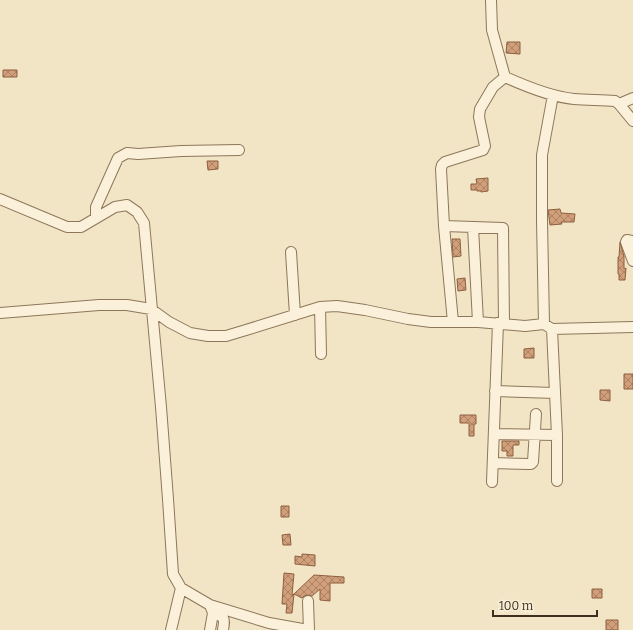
<svg xmlns="http://www.w3.org/2000/svg" width="633" height="630" viewBox="0 0 633 630" font-family="Bitter,serif">
<style>
.building{fill:url(#building-cross-hatch);stroke:#8e5f3f}
.lines{fill:none;stroke-linecap:round;stroke-linejoin:round}
.minor-casing{stroke:#8d765a;stroke-width:12}
.minor{stroke:#fbf1da;stroke-width:10}
</style>
<defs>
<pattern id="building-cross-hatch" width="8" height="8" patternUnits="userSpaceOnUse"><rect width="8" height="8" fill="#d19f7a"/><path d="M0 0l8 8M0 8l8-8" fill="none" stroke="#ab8263"/></pattern>
</defs>
<rect width="100%" height="100%" fill="#f1e5c6"/>
<!-- building -->
<path class="building" d="M507 42H520V54L506 53Z
M3 70H17V77H3Z
M207 161H218V169L208 170Z
M488 178V191L481 192V191H477V190H471V184H477L476 179Z
M560 209 561 213 575 214 574 222H561L562 224 550 225 548 210Z
M452 239H460L461 256 453 257Z
M620 242 624 256V269L626 268 625 280H619V274H618V257H619Z
M465 278 466 290 458 291 457 279Z
M534 348V358H524V349Z
M624 374H633V389H624Z
M600 390H610V401L600 400Z
M460 415H476V424H474V436H469V423H460Z
M502 441H519V445H513V456H507V451H502Z
M281 506H289V517H281Z
M290 534 291 545H283L282 535Z
M302 554 315 555V566L295 564V556L302 557Z
M284 573 294 574 292 595 294 594 292 613H286L287 604H282Z
M314 575 344 577V583H330V601L320 600V589L312 596 307 595 304 596 302 598 294 594Z
M592 589H602V598H592Z
M606 620H618V630H606Z"/>
<g class="lines">
<!-- minor casing -->
<g class="minor-casing">
<path id="minor" d="M491 0 492 30 505 77C525 86 552 97 574 99 588 100 601 100 615 101L619 104 633 121
M619 104 633 98
M0 199 67 227H81L115 207 127 205 137 212 144 223 161 407 168 499 173 574 181 588 210 605 269 623 308 630
M96 218V207L118 158 127 153 138 154 181 151 239 150
M444 226 503 228 504 324
M473 227 478 322
M633 241 627 240 626 242 633 261
M291 252 295 315
M320 307 321 354
M0 313 99 305H127L151 309 169 322 190 333 208 336H226L246 330 320 307 337 306 365 310 408 319 431 322H478L525 326 544 324 552 329 633 327
M453 322 444 226 441 169 442 165 445 162 483 150 485 146 479 117 480 109 493 87 505 77
M544 324 542 220V155L553 95
M552 329 557 435V481
M495 391 555 393
M494 434 557 435
M493 463 529 464H531L533 462 536 414
M492 482 498 323
M308 601 309 630
M213 613C225 617 225 618 223 630
M171 630 181 588
M210 630 213 613 210 605"/>
</g>
<!-- minor -->
<use href="#minor" class="minor"/>
</g>
<!-- scale -->
<path d="M493 610v6h104v-6" fill="none" stroke="#3d2e1f" stroke-width="2"/>
<text x="499" y="610" font-size="12" fill="#3d2e1f" stroke="#f8eed6" stroke-width="3" paint-order="stroke">100 m</text>
</svg>
